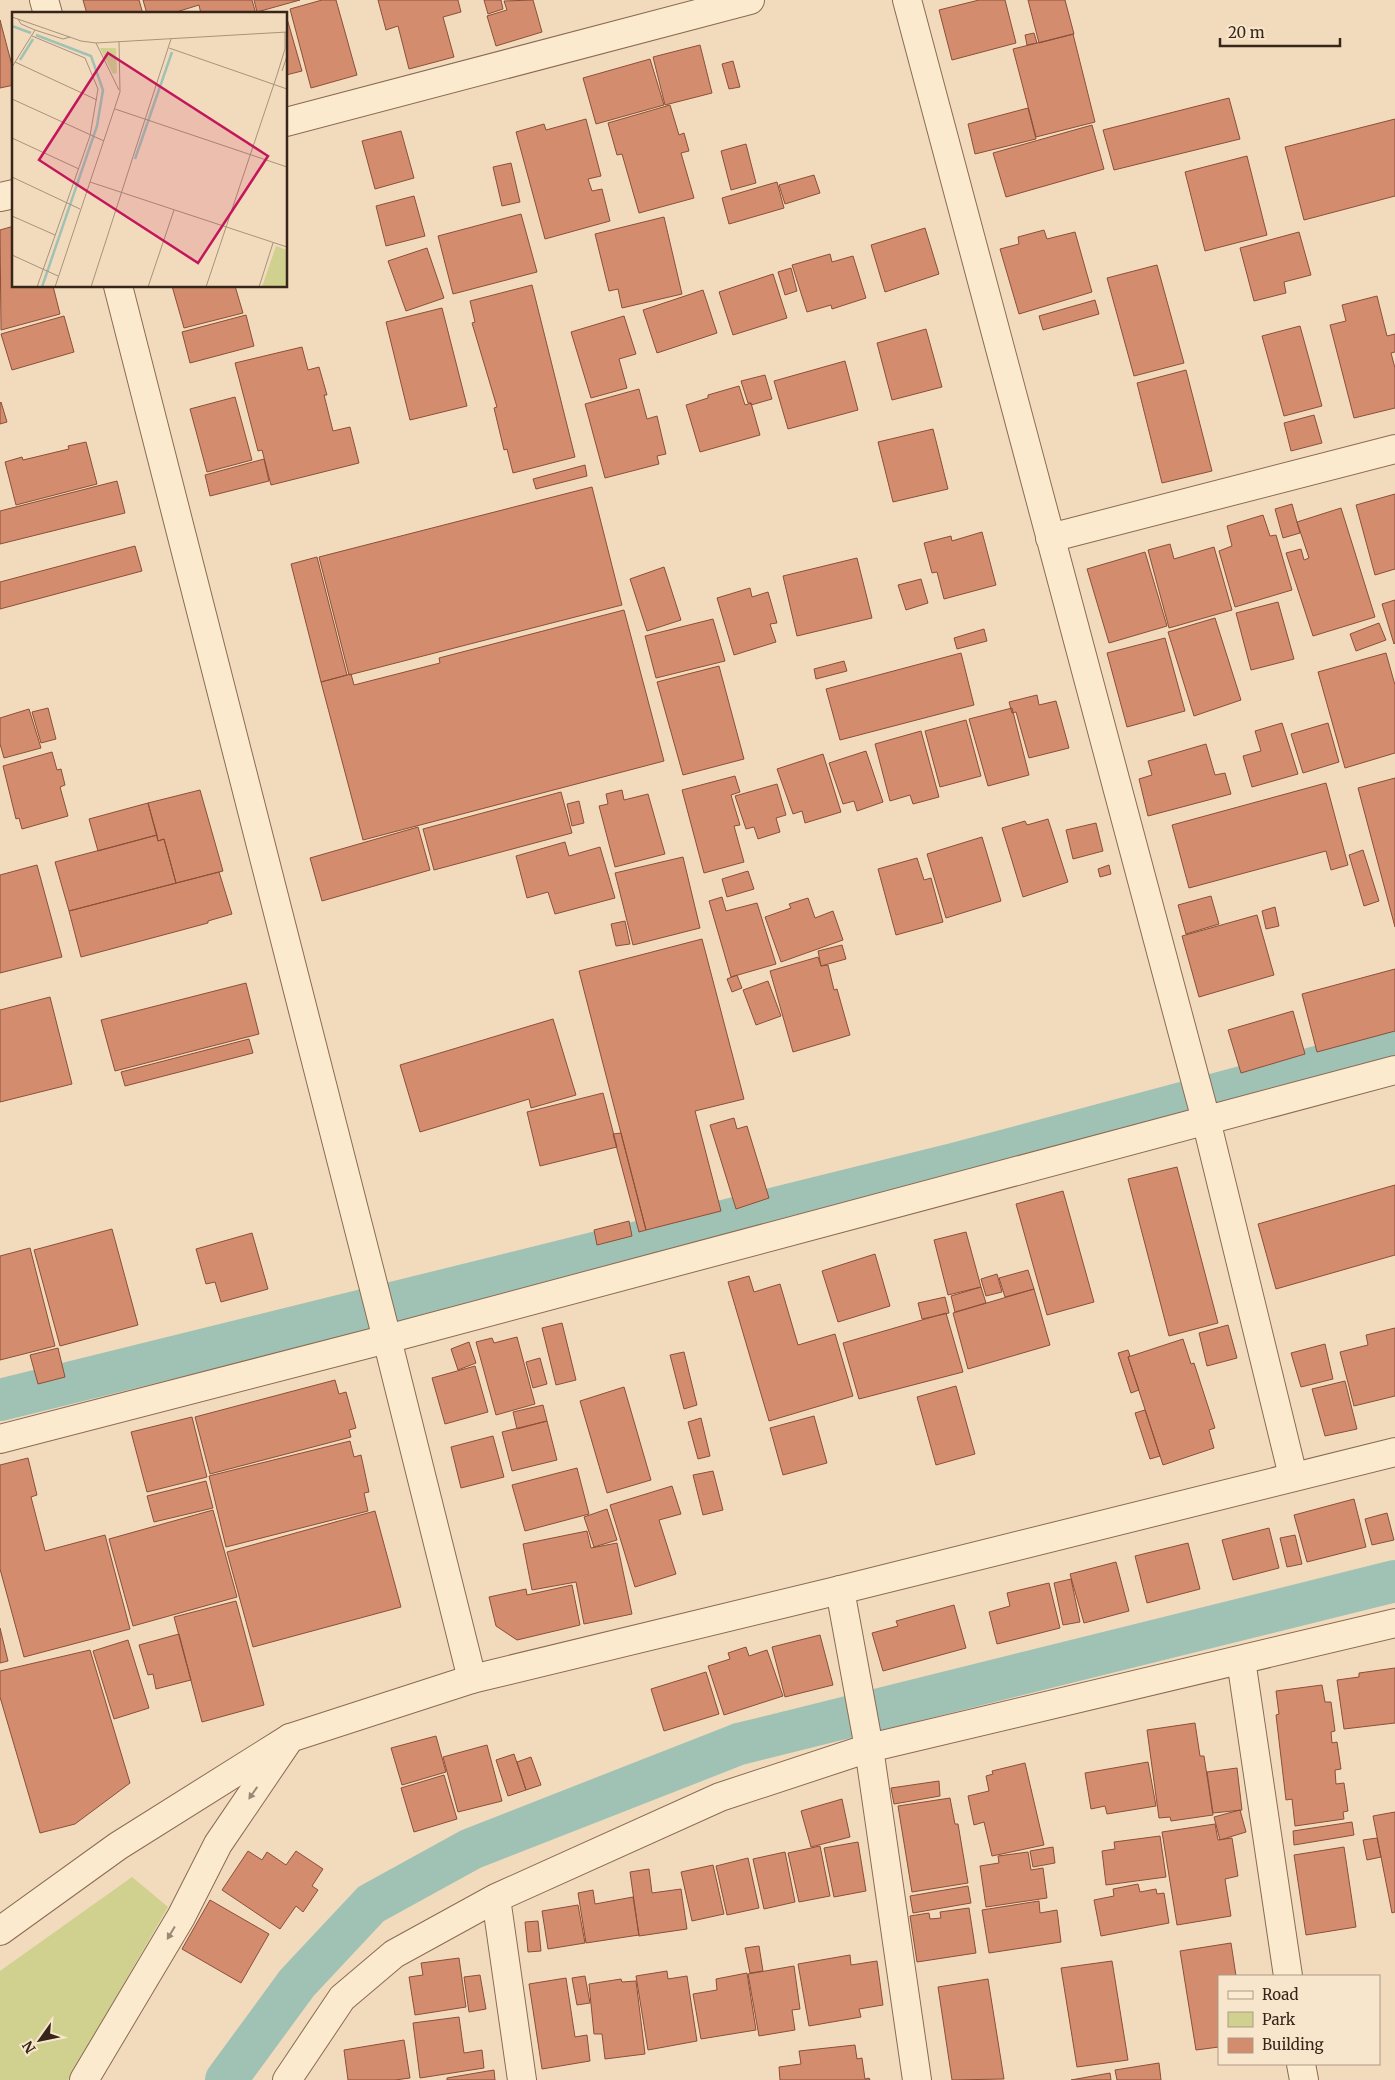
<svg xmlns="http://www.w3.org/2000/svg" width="1395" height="2080" viewBox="0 0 1395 2080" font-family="Merriweather,serif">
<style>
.green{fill:#d0d08f}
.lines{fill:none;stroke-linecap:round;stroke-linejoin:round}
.canal{stroke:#a0c2b4;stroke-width:42}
.building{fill:#d38d6e;stroke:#8c4f38}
.minor-casing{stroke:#8a6b54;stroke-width:30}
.tertiary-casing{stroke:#8a6b54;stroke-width:30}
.minor{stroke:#fceacf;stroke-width:28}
.tertiary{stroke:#fceacf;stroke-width:28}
.oneway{fill:#9a8874}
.inset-river{fill:none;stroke:#a0c2b4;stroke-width:2.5}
.inset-road{fill:none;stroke:#a8927b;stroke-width:1}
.view{fill:#c2185b;fill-opacity:0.15;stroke:#c2185b;stroke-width:2.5}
.inset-edge{fill:none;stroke:#38251a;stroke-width:2.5}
</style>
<rect width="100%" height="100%" fill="#f2dbbc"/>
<!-- green -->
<path class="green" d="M132 1877 168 1907 68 2080H0V1971Z"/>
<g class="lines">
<!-- canal -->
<path class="canal" d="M0 1400 954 1164 1395 1046
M226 2080 297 1983 371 1904 471 1849 739 1744 1395 1581"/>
</g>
<!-- building -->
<path class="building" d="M83 0H139L143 14H87Z
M143 0H252L256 14H201L199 5 170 14H147Z
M254 0H300L257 12Z
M322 0H336L357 75 311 88 290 9Z
M378 0H458L461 12 443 17 454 57 409 69 398 26 386 30Z
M484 0H501L503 9 488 14Z
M533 0 542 32 496 46 487 16 507 10 504 1Z
M979 0H1005L1016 43 952 60 939 10Z
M1028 0H1065L1074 34 1039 43Z
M286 15 302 71 286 75Z
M0 20 14 73V85L0 88Z
M1034 33 1037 43 1027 45 1025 35Z
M1073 34 1095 122 1036 137 1013 49Z
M700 45 712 93 665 105 653 57Z
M650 59 664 105 596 124 583 78Z
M733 61 740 87 729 89 722 64Z
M1229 98 1240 139 1114 170 1103 130Z
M670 105 679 135 684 133 689 151 681 153 694 198 639 213 622 154 617 155 608 123Z
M1028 108 1036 139 975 154 968 124Z
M586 119 601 176 588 179 592 191 602 189 610 221 545 239 516 132 544 124 546 130Z
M1395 119V196L1304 220 1285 147Z
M1092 125 1104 169 1006 197 993 153Z
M401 131 414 178 375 189 362 141Z
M746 144 756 183 731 190 721 151Z
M1247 156 1267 235 1205 251 1185 172Z
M511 163 520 202 502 206 493 167Z
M814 175 820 193 785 204 779 185Z
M777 182 784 208 729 224 722 198Z
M414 196 425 236 386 246 376 206Z
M521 214 537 272 453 294 438 236Z
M664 217 682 294 622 308 618 289 609 291 595 234Z
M14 226V286H53L60 314 1 330 0 230Z
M925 228 939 274 885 292 871 245Z
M1044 230 1047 239 1075 232 1092 292 1019 314 1000 249 1019 244 1018 237Z
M1299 232 1311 275 1284 282 1286 293 1254 301 1240 248Z
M427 248 444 298 406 311 388 261Z
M830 254 832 262 853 256 866 298 832 309 831 305 807 312 792 265Z
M1157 265 1184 363 1134 376 1107 278Z
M791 268 797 291 785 295 778 272Z
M773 274 787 318 733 335 719 292Z
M532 285 575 457 513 473 507 449 504 450 494 408 497 407 472 323 475 322 470 301Z
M172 286H235L243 313 184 328Z
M703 290 717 333 657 353 643 310Z
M1377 296 1387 336 1395 334V352L1391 353 1395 368V408L1354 418 1330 325 1346 321 1342 305Z
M1095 300 1099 314 1043 330 1039 316Z
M442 308 467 406 410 420 386 322Z
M246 315 254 346 190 363 182 332Z
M64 316 74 352 12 370 1 334Z
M624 316 636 354 619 359 627 388 591 398 571 332Z
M1300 326 1322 406 1284 416 1262 336Z
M926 329 942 387 892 400 877 343Z
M302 347 308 370 319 367 327 395H324L333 431 350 427 359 463 271 485 262 450 258 451 235 363Z
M845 361 858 410 788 429 774 381Z
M1186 370 1212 471 1162 483 1137 383Z
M765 375 772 399 751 405V403H748L741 381Z
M739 386 745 405 751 403 760 435 700 452 686 405 708 398V395Z
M639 389 647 419 657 416 666 454 657 456 659 464 605 478 585 404Z
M235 397 252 460 207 472 190 409Z
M1 402 7 422 0 424V403Z
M1314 415 1322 443 1291 451 1284 423Z
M933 429 948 489 893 502 878 442Z
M86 442 97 484 16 505 5 462 22 457 23 460 69 449 68 446Z
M264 459 269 481 210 496 205 475Z
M585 465 587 476 536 489 533 479Z
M117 481 125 513 0 544V511Z
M592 487 622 605 349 675 319 557Z
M1395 494V569L1375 575 1356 505Z
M1292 504 1300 533 1283 538 1275 509Z
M1341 508 1375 617 1313 636 1286 553 1301 549 1304 560 1309 558 1297 522Z
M1263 515 1270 536 1276 535 1292 590 1235 607 1219 551 1232 546 1227 526Z
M982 532 996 585 944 599 937 572 932 573 924 543 951 536 952 541Z
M1170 544 1174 559 1214 547 1232 610 1169 628 1148 550Z
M135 546 142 571 0 609V582Z
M1145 552 1167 626 1109 643 1087 569Z
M317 557 347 675 321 682 291 564Z
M857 558 872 618 797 636 783 576Z
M664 567 681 620 647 631 630 579Z
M921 579 928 603 906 610 898 585Z
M750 588 752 597 768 592 777 623 770 624 776 642 734 655 717 598Z
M1395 600V643L1394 644 1382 604Z
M1278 602 1294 659 1251 670 1236 613Z
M624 610 664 761 363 840 321 682 351 674 354 685 440 663 439 658Z
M1215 618 1241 700 1194 716 1168 632Z
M713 619 725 661 656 678 645 636Z
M1379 623 1386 640 1356 651 1350 634Z
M984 629 987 641 957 649 954 638Z
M1165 638 1185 711 1127 727 1107 653Z
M961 653 974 705 840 740 826 689Z
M1386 653 1395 685V753L1345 768 1318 672Z
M844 661 847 671 816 679 814 669Z
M719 666 744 759 683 775 657 682Z
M1037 695 1039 705 1056 701 1069 748 1029 758 1016 712 1012 713 1009 702Z
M48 708 56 739 41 743 32 712Z
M1012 708 1029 775 988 786 969 719Z
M29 709 41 748 4 758 0 744V718Z
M966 720 981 776 940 787 925 731Z
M1282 723 1298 774 1252 787 1243 756 1261 751 1255 731Z
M1328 723 1339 762 1303 773 1291 734Z
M921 731 939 797 913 804 910 795 890 801 875 744Z
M1206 744 1215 775 1225 773 1231 794 1148 816 1139 779 1152 775 1148 761Z
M866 751 883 802 857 811 854 801 843 804 829 763Z
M52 752 57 770 61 769 65 785 60 787 68 816 22 829 19 818 16 819 3 766Z
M823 754 841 812 805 823 802 811 793 814 777 769Z
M735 776 740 792 731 795 740 825 734 826 744 862 704 873 682 790Z
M1395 778V927L1358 788Z
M1326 783 1348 865 1331 870 1326 851 1189 888 1172 825Z
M777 784 786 815 776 818 780 832 758 839 754 827 746 829 735 796Z
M200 790 223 871 176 883 164 839 158 841 148 803Z
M622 790 624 800 648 794 665 854 615 867 599 806 608 804 606 794Z
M561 792 572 833 434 870 423 829Z
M579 801 584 823 572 826 567 804Z
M148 803 157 835 98 851 89 819Z
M1048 819 1068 882 1023 897 1002 828 1025 821 1027 825Z
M1096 823 1103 851 1073 859 1066 830Z
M418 827 430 870 322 901 310 858Z
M157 835 158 841 164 839 176 883 69 911 55 862Z
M982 837 1001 901 946 918 927 854Z
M565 842 569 856 600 847 615 898 555 914 548 892 527 898 516 856Z
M1363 850 1379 901 1364 906 1349 855Z
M683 857 700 928 633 945 615 873Z
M917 858 924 880 931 878 943 922 896 935 878 869Z
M37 865 62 957 0 973V875Z
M1109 865 1111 874 1100 877 1098 869Z
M748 871 754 889 727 897 722 879Z
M219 872 232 914 208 921V923L81 957 69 911Z
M1211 896 1219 924 1186 934 1178 905Z
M722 897 726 911 757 903 776 964 731 977 709 901Z
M808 898 815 918 833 911 843 940 781 962 765 917 791 908 789 904Z
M1275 907 1279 926 1266 929 1262 911Z
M1257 915 1274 975 1199 997 1182 936Z
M625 921 630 944 616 946 611 924Z
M702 939 744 1099 695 1111 721 1211 646 1230 579 971Z
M842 945 846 959 821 966 818 951Z
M818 957 821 966 828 965 834 990 837 989 850 1035 793 1052 770 971Z
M1395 969V1031L1317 1052 1302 994Z
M737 975 742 988 732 992 727 979Z
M768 981 781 1016 756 1025 743 990Z
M246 983 259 1034 115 1071 101 1020Z
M50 997 72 1084 0 1102V1010Z
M1293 1011 1305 1054 1241 1073 1228 1030Z
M553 1019 576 1095 531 1108 529 1099 420 1132 400 1065Z
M249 1039 253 1053 125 1086 121 1072Z
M603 1093 617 1147 540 1166 527 1112Z
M734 1118 737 1129 747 1126 769 1198 736 1209 710 1125Z
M621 1133 646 1230 639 1232 613 1134Z
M1177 1167 1218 1323 1169 1336 1128 1179Z
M1395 1185V1255L1276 1289 1258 1224Z
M1063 1191 1094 1302 1047 1315 1016 1204Z
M629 1221 632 1236 597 1245 594 1230Z
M112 1229 138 1325 60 1346 34 1250Z
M966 1232 981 1287 948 1295 934 1240Z
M252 1233 268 1289 221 1302 215 1282 206 1284 196 1249Z
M30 1248 55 1346 0 1360V1256Z
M875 1254 890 1306 838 1322 822 1271Z
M1028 1270 1034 1289 1005 1297 999 1278Z
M997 1274 1002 1292 986 1296 981 1279Z
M749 1276 754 1292 780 1284 798 1345 835 1334 853 1396 769 1421 728 1282Z
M981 1287 986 1303 955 1312 951 1296Z
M1034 1289 1050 1345 968 1369 953 1313Z
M945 1297 949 1313 922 1319 918 1303Z
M946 1313 963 1372 859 1399 843 1343Z
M562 1323 576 1380 556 1385 542 1328Z
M1228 1325 1237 1358 1207 1366 1199 1333Z
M1395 1328V1396L1354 1406 1340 1352 1368 1345 1366 1335Z
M517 1337 535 1404 496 1415 476 1342 492 1338 494 1343Z
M1183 1339 1191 1364 1194 1363 1215 1428 1209 1430 1214 1448 1163 1465 1128 1357Z
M469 1342 476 1363 458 1370 451 1349Z
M1325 1344 1333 1379 1301 1387 1291 1353Z
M58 1348 65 1377 38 1384 30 1355Z
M1128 1350 1130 1356 1128 1357 1139 1390 1131 1393 1118 1353Z
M684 1352 697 1405 684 1409 670 1355Z
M540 1358 547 1384 533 1388 526 1362Z
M475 1366 488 1412 445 1424 432 1378Z
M335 1380 339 1394 346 1392 356 1428 349 1430 351 1437 210 1474 195 1417Z
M1345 1381 1357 1429 1325 1436 1312 1389Z
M956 1386 975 1454 936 1465 917 1397Z
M624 1387 651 1480 607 1493 580 1401Z
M543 1405 547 1421 517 1429 513 1412Z
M1145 1410 1160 1456 1150 1459 1135 1413Z
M814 1416 827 1463 783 1475 770 1428Z
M192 1417 207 1477 147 1492 131 1432Z
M701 1418 710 1456 698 1459 688 1422Z
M547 1421 557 1460 512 1471 502 1432Z
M493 1436 504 1477 461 1488 451 1447Z
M350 1441 354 1457 361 1455 369 1492 364 1493 368 1511 226 1547 209 1476Z
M28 1458 37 1495 31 1497 45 1551 105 1535 130 1629 24 1657 0 1569V1465Z
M577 1468 589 1514 525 1531 512 1485Z
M713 1471 723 1510 703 1515 693 1475Z
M206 1481 213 1508 154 1522 147 1496Z
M672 1486 681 1514 659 1520 676 1574 635 1587 610 1505Z
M1354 1499 1366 1547 1307 1562 1294 1515Z
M607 1509 617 1540 594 1547 584 1517Z
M213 1510 237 1597 133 1626 109 1539Z
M375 1511 401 1607 253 1647 227 1552Z
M1387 1513 1394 1540 1372 1545 1365 1519Z
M1269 1528 1279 1568 1233 1580 1222 1540Z
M587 1531 591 1548 617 1543 632 1614 584 1624 576 1582 532 1590 523 1544Z
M1295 1535 1302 1564 1287 1567 1280 1538Z
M1188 1543 1200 1589 1147 1603 1135 1556Z
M1116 1562 1129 1611 1084 1623 1070 1574Z
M1071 1579 1080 1622 1063 1625 1054 1583Z
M1049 1583 1060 1628 997 1644 989 1612 1010 1606 1007 1593Z
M572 1585 580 1625 517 1640 496 1626 489 1597 526 1589 527 1595Z
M236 1601 264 1705 202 1722 174 1617Z
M954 1605 966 1648 883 1671 872 1633 898 1626 896 1621Z
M0 1628 8 1661 0 1663Z
M179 1634 191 1680 156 1689 153 1674 148 1675 139 1645Z
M820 1635 833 1685 785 1697 772 1647Z
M128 1640 149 1708 114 1719 93 1651Z
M746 1647 749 1656 767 1650 783 1696 724 1715 708 1666 730 1659 728 1653Z
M90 1650 130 1783 75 1824 40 1833 0 1697V1671Z
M1395 1668V1723L1344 1729 1337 1680 1359 1677V1673Z
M706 1672 719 1714 664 1731 651 1689Z
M1322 1685 1325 1702H1331L1335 1731 1331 1732 1332 1743 1337 1742 1341 1769 1335 1770 1336 1784 1344 1783 1348 1811 1343 1812 1344 1819 1295 1826 1292 1799 1286 1800 1276 1715 1279 1714 1276 1691Z
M1195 1723 1200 1756H1204L1213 1815 1171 1821 1170 1817 1159 1818 1147 1730Z
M436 1736 446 1772 402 1785 391 1748Z
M487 1745 502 1801 458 1812 443 1757Z
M514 1754 526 1790 508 1796 496 1760Z
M531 1757 541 1785 526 1790 517 1762Z
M1148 1762 1156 1806 1107 1814 1105 1806 1091 1809 1085 1773Z
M1025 1763 1044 1845 992 1856 984 1822 974 1825 968 1796 989 1791 986 1776 993 1774 992 1771Z
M1237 1768 1242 1810 1213 1813 1207 1772Z
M444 1775 457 1819 414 1832 401 1788Z
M939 1781 940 1796 894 1804 891 1788Z
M950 1798 955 1824H958L968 1883 912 1892 898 1806Z
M842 1799 850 1837 811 1847 801 1811Z
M1240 1810 1246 1832 1220 1840 1214 1817Z
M1395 1812V1912L1392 1913 1373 1816Z
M1352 1822 1354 1835 1294 1845 1293 1831Z
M1215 1824 1218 1840 1232 1838 1238 1876 1225 1879 1231 1916 1177 1925 1162 1832Z
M1160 1836 1166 1877 1106 1885 1102 1851 1115 1849 1114 1842Z
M1377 1838 1381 1857 1367 1860 1363 1840Z
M858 1842 866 1891 834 1897 824 1848Z
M820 1846 830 1896 799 1902 788 1853Z
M1053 1847 1055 1863 1033 1867 1030 1851Z
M1344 1847 1356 1927 1306 1935 1294 1855Z
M248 1851 262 1860 267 1852 286 1865 296 1851 323 1869 312 1886 318 1890 303 1912 296 1906 280 1929 222 1890Z
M785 1852 795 1902 764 1909 753 1859Z
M1028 1852 1031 1870 1043 1868 1047 1898 986 1907 980 1866 999 1863 998 1856Z
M748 1858 759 1908 727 1915 716 1866Z
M713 1865 724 1914 692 1921 681 1872Z
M649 1869 652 1893 681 1889 687 1929 639 1936 630 1872Z
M1138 1884 1140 1892 1156 1889 1157 1894 1164 1893 1169 1923 1101 1936 1094 1900 1114 1896 1113 1889Z
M968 1886 971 1903 913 1913 910 1896Z
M593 1890 595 1904 633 1897 639 1935 586 1943 578 1893Z
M210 1900 269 1934 241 1983 182 1949Z
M1039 1901 1040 1913 1057 1910 1061 1942 989 1953 982 1910Z
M578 1905 585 1943 548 1949 542 1911Z
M969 1908 976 1953 917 1962 910 1916 929 1913 930 1919 941 1918 940 1912Z
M538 1921 541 1951 528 1952 525 1922Z
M1231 1943 1236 1976H1219V2047L1196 2050 1180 1951Z
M759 1946 763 1971 750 1973 745 1948Z
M850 1955 851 1965 877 1961 883 2005 859 2009 861 2017 809 2026 798 1964Z
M459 1958 466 2007 415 2015 409 1977 423 1975 421 1963Z
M1112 1961 1128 2060 1077 2067 1061 1968Z
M794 1966 800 2009 792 2010 795 2030 759 2036 748 1974Z
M667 1971 668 1979 687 1976 697 2041 648 2050 636 1976Z
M747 1973 756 2030 701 2039 693 1994 717 1990 716 1979Z
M480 1975 486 2009 469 2012 464 1977Z
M585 1976 590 2003 577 2005 572 1978Z
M566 1978 575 2037 587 2035 590 2061 542 2069 529 1984Z
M621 1979 622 1982 636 1981 645 2054 605 2059 602 2034H594L589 1984Z
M988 1979 1004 2079 952 2080 938 1987Z
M459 2017 464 2053 482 2050 484 2068 420 2078 413 2023Z
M404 2040 410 2078 395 2080H348L344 2050Z
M855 2045 857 2059 862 2058 865 2079 869 2078 870 2080H780L779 2067 801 2064 799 2051Z
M1159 2063 1161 2080H1117L1115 2070Z
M494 2070 495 2080H447V2078Z
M1110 2073 1111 2080H1071Z"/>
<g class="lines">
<!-- minor casing -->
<g class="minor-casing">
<path id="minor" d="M44 0 48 14
M907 0 1206 1120 1293 1476
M286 122 750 0
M0 197 14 194
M118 286 387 1339 472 1679
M1050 538 1395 449
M840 1590 869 1748 917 2080
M1241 1660 1288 1976
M496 1898 522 2080
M1301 2064 1304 2080
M84 2080 181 1917 218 1844 290 1738
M287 2080 342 1998 394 1954 496 1898 720 1797 869 1748 1395 1623"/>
</g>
<!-- tertiary casing -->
<g class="tertiary-casing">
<path id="tertiary" d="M0 1439 387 1339 1395 1070
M0 1931 118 1846 290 1738 472 1679 840 1590 1395 1452"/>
</g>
<!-- minor -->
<use href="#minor" class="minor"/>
<!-- tertiary -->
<use href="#tertiary" class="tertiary"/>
</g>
<!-- one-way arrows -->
<defs><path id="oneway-solid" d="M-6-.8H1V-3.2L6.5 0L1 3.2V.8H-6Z" transform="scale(1.25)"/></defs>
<g class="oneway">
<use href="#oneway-solid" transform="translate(253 1793) rotate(125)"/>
<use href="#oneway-solid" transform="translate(171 1933) rotate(121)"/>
</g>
<!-- overview -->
<g transform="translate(12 12)">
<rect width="275" height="275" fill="#f2dbbc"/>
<path d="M88 36H104L105 61 101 62ZM264 234 275 238V275H250Z" fill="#d0d08f"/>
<path class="inset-river" d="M0 14 19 21M24 23 79 44 91 78 85 114 30 275M8 48 21 27M123 147 160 40"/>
<path class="inset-road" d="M0 5 69 29 84 31 275 20M6 7 9 12 23 18M20 24 73 46 86 77 78 124 25 275M84 31 107 78M157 36 275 77M3 50 85 88M0 55 23 18 51 27 58 25M270 59 275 44M0 87 92 129M103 97 275 155M0 126 67 157M0 165 68 197M78 170 275 235M0 204 43 223M0 243 46 264M43 275 108 80 107 30M79 275 159 27M136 275 162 198M194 275 265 63 273 37V20M247 275 261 231"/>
<path class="view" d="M96 41 256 144 186 251 27 148Z"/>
<rect width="275" height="275" class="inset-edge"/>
</g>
<!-- legend -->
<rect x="1218" y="1975" width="162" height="90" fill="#f8e6cc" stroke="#ab9985"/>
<rect x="1228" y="1991" width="25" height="8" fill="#fceacf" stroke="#ab9985"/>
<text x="1262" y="2000" font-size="15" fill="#38251a">Road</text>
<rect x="1228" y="2012" width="25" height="15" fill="#d0d08f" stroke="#ab9985"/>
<text x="1262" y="2025" font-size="15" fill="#38251a">Park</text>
<rect x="1228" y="2038" width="25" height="15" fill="#d38d6e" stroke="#ab9985"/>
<text x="1262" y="2050" font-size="15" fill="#38251a">Building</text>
<!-- north arrow -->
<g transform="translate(40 2040) rotate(237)" stroke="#f8e6cc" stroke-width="4" paint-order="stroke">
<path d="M0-4L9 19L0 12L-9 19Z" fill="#38251a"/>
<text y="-8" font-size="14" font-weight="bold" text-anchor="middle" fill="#38251a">N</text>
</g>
<!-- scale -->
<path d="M1220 38v8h120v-8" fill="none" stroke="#38251a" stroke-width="2.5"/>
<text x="1228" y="38" font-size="15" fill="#38251a" stroke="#f8e6cc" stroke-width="4" paint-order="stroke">20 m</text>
</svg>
